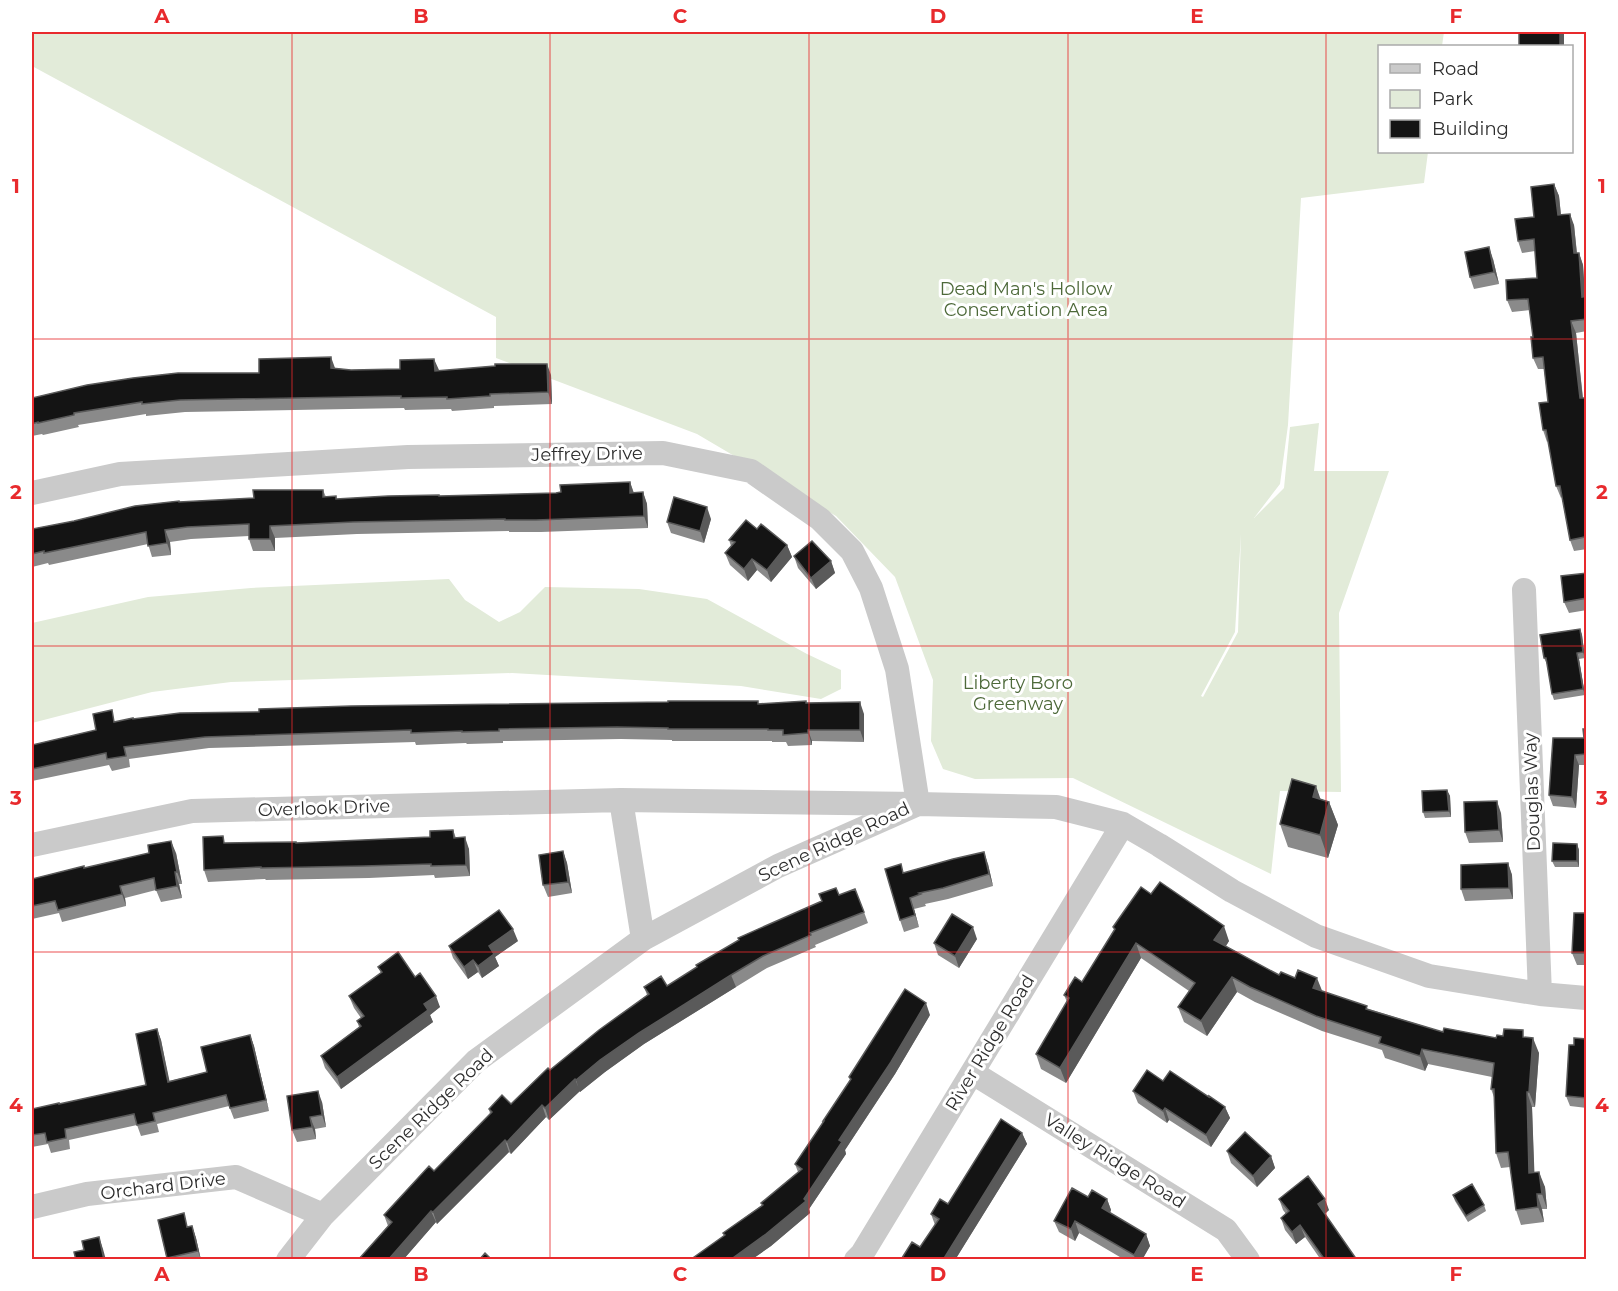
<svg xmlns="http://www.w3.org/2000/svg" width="1618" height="1291" viewBox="0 0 1618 1291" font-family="Montserrat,sans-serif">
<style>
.green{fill:#e2ebd9;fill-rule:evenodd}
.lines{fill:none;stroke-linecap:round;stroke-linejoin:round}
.street{stroke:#cacaca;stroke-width:24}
.wall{fill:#8a8a8a}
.shaded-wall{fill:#5a5a5a}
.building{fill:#141414;stroke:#5a5a5a;stroke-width:1.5}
.grid{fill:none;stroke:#e82a2d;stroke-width:1.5;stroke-opacity:0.55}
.labels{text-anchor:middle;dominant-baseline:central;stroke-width:6;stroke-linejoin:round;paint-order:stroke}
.park-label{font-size:18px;fill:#4d6939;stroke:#fff}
.street-label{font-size:18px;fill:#2d2d2d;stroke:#fff}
.neatline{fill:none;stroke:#e82a2d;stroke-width:2}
.grid-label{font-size:20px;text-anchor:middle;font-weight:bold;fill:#e82a2d}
</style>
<rect width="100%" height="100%" fill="#fff"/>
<!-- green -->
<path class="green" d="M32 32H1444L1442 46H1380V152H1428L1424 183 1301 198 1288 425 1280 484 1254 518 1284 488 1290 427 1319 423 1314 471H1389L1339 613 1341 792 1280 791 1271 874 1073 778 975 779 943 769 931 741 933 680 895 577 836 516 697 434 496 358V317L32 66ZM1241 534 1238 632 1203 697 1201 696 1235 632Z
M449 579 465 600 499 622 520 612 545 587 639 589 707 599 807 654 841 670V689L821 699 741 686 512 673 231 682 152 692 32 723V623L148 597 251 588Z"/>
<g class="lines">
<!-- street -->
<path class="street" d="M32 493 120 474 408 457 663 453 751 471 820 519 852 551 871 588 897 669 918 804 621 800 192 811 32 845
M1524 590 1540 994
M621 800 643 939
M973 1073 1226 1230 1248 1260
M32 1207 87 1194 236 1177 323 1215
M288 1260 323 1215 476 1061 643 939 778 866 918 804 1056 807 1123 824 1159 845 1232 891 1316 936 1429 976 1540 994 1586 998
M856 1260 862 1254 1123 824"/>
</g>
<!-- wall -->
<path class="wall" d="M1554 184 1559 196 1561 215 1574 225 1577 253H1579L1583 265 1585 296H1587V331L1576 333 1583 398 1587 549 1574 551 1570 540 1562 497 1561 498 1556 486 1548 441 1547 442 1543 430 1548 402 1544 369H1538L1533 358V337L1530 310 1512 312 1507 300 1537 278 1535 251 1522 253 1518 241 1534 217Z
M1493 259 1499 284 1474 289 1470 277Z
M335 368 351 370 439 371 551 375 552 404 494 406V408L452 411 451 409 405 410 404 408 185 412 146 416V414L78 425 79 427 43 435 42 434 32 436V398L259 373Z
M630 482 634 493 643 492 647 504 648 528 541 532H509V531L357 534 275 538V551H253L249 539V536L191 539 170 542 171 555 152 557 148 544 49 565 48 563 32 567V529L179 502 254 498 323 490 326 497 336 496 337 499 556 493Z
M711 519 704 543 671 533 667 522Z
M757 529 787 545 792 557 771 582 757 570 748 581 730 565 725 553 731 546 729 540Z
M794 556 831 561 835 573 816 589 798 568Z
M1587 573V610L1569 613 1564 602Z
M1580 629 1582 635 1585 658 1579 659 1585 695 1554 700 1552 694 1547 664 1544 658Z
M807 703 864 714V742L812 741V745L788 746 786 742H772V741H672V740L621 739 503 741V743L467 744 466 743 416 745 415 742 209 748 129 759 130 767 112 771 109 765 32 781V745L96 730 116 722 133 719 259 712Z
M1587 729V765H1579L1576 808 1553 806 1549 795 1584 738Z
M1447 790 1450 796 1451 817 1425 818 1423 812Z
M1321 799 1329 802 1338 825 1328 858 1288 847 1280 824Z
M1501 813 1503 842 1469 843 1465 832Z
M453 830 456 838 469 849 470 876 435 878 434 875 369 878 266 880 265 879 208 882 204 870 226 843H297L430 837Z
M1577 844 1579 850V867H1555L1552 861Z
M563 851 567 863 572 893 548 897 543 885Z
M176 853 182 884H179L182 898 161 902 156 890 125 898 126 906 62 922 59 913 32 919V879L84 868Z
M1508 863 1512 875 1513 899 1465 901 1461 889Z
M988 864 993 886 948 899 925 904 926 906 914 909 919 927 904 932 900 920 904 873Z
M1151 894 1229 941 1226 946 1279 975 1369 1009 1443 1032 1496 1038 1526 1037 1539 1053 1535 1107H1532L1534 1172 1545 1187 1547 1209H1542L1544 1222 1521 1225 1516 1210 1510 1167 1501 1168 1496 1153 1494 1097 1491 1089 1492 1077 1428 1064 1425 1071 1385 1058 1382 1050 1322 1031 1255 1002 1237 992 1207 1036 1184 1022 1178 1007 1189 991 1141 958 1066 1083 1041 1069 1036 1054 1067 1002 1064 995 1082 982 1114 930 1113 927Z
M839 895 864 912 868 923 815 945 816 947 767 968 736 987 644 1044 605 1072 580 1092V1091L549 1120 546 1117 511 1154 509 1152 437 1224 436 1222 403 1260H358L388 1226 384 1215 434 1171 490 1114 489 1109 511 1104 550 1070 647 995 644 987 667 986 739 941 738 938Z
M1587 913V965H1577L1572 953Z
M977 939 959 968 938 955 934 943Z
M518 941 495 957 499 966 482 978 478 972 468 979 453 958 449 946Z
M378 967 415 977 440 1007 430 1015 433 1022 341 1089 325 1068 321 1056 359 1027 357 1021 361 1018 354 1008 349 996 381 973Z
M930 1015 895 1074 845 1150 846 1154 809 1209 810 1213 771 1246 751 1260H690L724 1236 723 1233 762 1205 761 1203 798 1172 795 1164 823 1122V1121L850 1080 849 1077Z
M157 1029 161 1040 169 1081 207 1072 250 1035 254 1046 269 1111 234 1119 229 1106 157 1124 159 1132 141 1136 137 1125 69 1140 70 1149 51 1153 48 1144 32 1147V1109L59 1104 146 1085Z
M1587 1039V1108L1570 1106 1566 1096 1574 1045Z
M1163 1081 1209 1097 1225 1107 1230 1118 1211 1147 1169 1120 1167 1123 1138 1103 1133 1091Z
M322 1102 326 1127 315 1129 316 1139 297 1142 292 1130Z
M1022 1133 1027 1144 955 1260H902V1258L920 1247 935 1225 931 1214 948 1204Z
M1227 1151 1271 1156 1275 1168 1257 1187 1231 1163Z
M1453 1195 1484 1205 1486 1211 1468 1222 1455 1201Z
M1088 1197 1107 1199 1111 1210 1110 1213 1146 1234 1150 1246 1142 1260H1125L1079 1233 1075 1241 1059 1232 1054 1221Z
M1279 1199 1329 1210 1325 1214 1357 1260H1321L1305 1237 1296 1244 1285 1230 1281 1218 1286 1214 1283 1210Z
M158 1220 189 1227 192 1226 196 1238 201 1260H167Z"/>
<!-- shaded-wall -->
<path class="shaded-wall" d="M1560 32H1564V46H1560Z
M1554 184 1559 196 1562 226 1558 215Z
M1570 214 1574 225 1578 265 1574 253Z
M1489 247 1493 259 1499 284 1494 272Z
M1579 253 1583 265 1586 308 1582 297Z
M1571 321 1576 333 1584 410 1580 398Z
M331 357 335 368H331Z
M434 359 439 370 435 371Z
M547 364 551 375 552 404 548 392Z
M630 482 634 494 630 493Z
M643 492 647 504 648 528 644 516Z
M707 507 711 519 704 543 700 531Z
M270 526 275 538V551L270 539Z
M165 530 170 542 171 555 167 543Z
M787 545 792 557 771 582 767 570Z
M752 559 757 570 748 581 744 569Z
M831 561 835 573 816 589 811 578Z
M1580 629 1582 635 1585 658 1583 652Z
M1577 653 1579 659 1585 695 1583 689Z
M860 702 864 714V742L860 730Z
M808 730 812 741V745L808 733Z
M1575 755 1579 765 1576 808 1572 797Z
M1316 786 1324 809 1313 797Z
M1447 790 1450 796 1451 817 1449 811Z
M1497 801 1501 813 1503 842 1499 830Z
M1329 802 1338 825 1328 858 1320 835Z
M465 837 469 849 470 876 466 865Z
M171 841 176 853 182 884 177 872Z
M1577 844 1579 850V867L1577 861Z
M563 851 567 863 572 893 568 882Z
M984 852 988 864 993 886 989 874Z
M1508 863 1512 875 1513 899 1509 888Z
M175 872 179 884 182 898 177 886Z
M120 886 125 898 126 906 122 894Z
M910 898 914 909 919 927 915 915Z
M1224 926 1229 941 1220 955 1214 940Z
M973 927 977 939 959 968 955 956Z
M513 929 518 941 495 957 499 966 482 978 478 966 489 946Z
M1136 943 1141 958 1066 1083 1060 1068Z
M473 960 478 972 468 979 464 967Z
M731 975 736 987 644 1044 605 1072 580 1092 576 1080 600 1060 639 1033Z
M1232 977 1237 992 1207 1036 1201 1021Z
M1317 978 1323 993 1313 988Z
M436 996 440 1007 430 1015 433 1022 341 1089 337 1077 424 1004Z
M926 1003 930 1015 895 1074 845 1150 846 1154 809 1209 810 1213 771 1246 751 1260H730L804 1199 839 1140Z
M157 1029 161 1040 172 1093 168 1082Z
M250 1035 254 1046 269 1111 266 1100Z
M1533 1038 1539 1053 1535 1107 1529 1092Z
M1422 1049 1428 1064 1425 1071 1420 1056Z
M575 1079 580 1091 549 1120 545 1108Z
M318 1091 322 1102 326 1127 322 1115Z
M1527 1092 1532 1107 1535 1188 1529 1173Z
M542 1105 546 1117 511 1154 507 1142Z
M1225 1107 1230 1118 1211 1147 1206 1135Z
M1165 1108 1169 1120 1167 1123 1163 1111Z
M310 1117 315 1129 316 1139 312 1127Z
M1022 1133 1027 1144 955 1260H943Z
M505 1140 509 1152 437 1224 433 1212Z
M1271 1156 1275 1168 1257 1187 1253 1176Z
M1539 1172 1545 1187 1547 1209 1542 1194Z
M1537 1194 1542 1209 1544 1222 1538 1207Z
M1107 1199 1111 1210 1107 1220 1102 1208Z
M1325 1199 1329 1210 1322 1216 1318 1204Z
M431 1211 436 1222 403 1260H388Z
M1075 1221 1079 1233 1075 1241 1071 1229Z
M1300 1225 1305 1237 1296 1244 1292 1232Z
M192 1226 196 1238 201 1260 198 1251Z
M1146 1234 1150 1246 1142 1260H1135L1134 1255Z
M99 1237 103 1249 106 1260H104Z"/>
<!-- building -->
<path class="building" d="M1519 32H1560V46H1519Z
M1554 184 1558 215 1570 214 1574 253H1579L1582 297 1587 296V319L1571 321 1580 398H1587V546L1585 537 1570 540 1560 486H1556L1546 430H1543L1539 403 1548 402 1543 357 1533 358 1531 337H1533L1528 299 1507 300 1506 280 1537 278 1534 239 1518 241 1515 219 1534 217 1531 187Z
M1489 247 1494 272 1470 277 1465 252Z
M331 357V368L351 370 400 369V360L434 359 435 371 495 366V364H547L548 392 490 394V396L447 399V397L401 398V396L180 400 142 404V402L74 413V415L38 423V422L32 424V398L87 385 133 378 178 373H259V359Z
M630 482V493L643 492 644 516 536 520H505V519L353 522 270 526V539H249V524L187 527 165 530 167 543 148 546 146 532 44 553V551L32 554V529L74 521 135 506 179 501V502L254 498 253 490H323V497L336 496V499L388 496 439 495V496L556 493 561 492 560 485Z
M674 497 707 507 700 531 667 522Z
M746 520 757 529 761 524 787 545 767 570 752 559 744 569 725 553 735 542 729 540Z
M812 541 831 561 811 578 794 556Z
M1587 573V598L1564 602 1561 576Z
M1580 629 1583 652 1577 653 1583 689 1552 694 1546 658H1544L1540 635Z
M668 701H758V704L806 701V703L860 702V730H808V733L783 735V730H768V729H668V728L617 727 499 729V731L462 732V731L411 733V730L205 737 124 747 126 756 107 759 106 753 32 769V745L96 730 93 714 112 710 114 722 133 718V719L180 713 259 712V709L351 706 668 702Z
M1583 729H1587V754L1575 755 1572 797 1549 795 1553 738H1584Z
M1292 779 1316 786 1313 797 1329 802 1320 835 1280 824Z
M1447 790 1449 811 1423 812 1422 791Z
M1497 801 1499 830 1465 832 1464 802Z
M453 830 454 838 465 837 466 865 431 866V864L364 866 261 868V867L204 870 203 837 223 836 224 843 296 842V843L430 837V831Z
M171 841 177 872H175L177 886 156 890 154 878 120 886 122 894 58 910 55 901 32 906V879L84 866V868L149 853 148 845Z
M1553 843 1577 844V861H1552Z
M563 851 568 882 543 885 539 855Z
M984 852 989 874 943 888 919 893 921 894 910 898 915 915 900 920 885 869 901 864 903 873 953 859Z
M1508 863 1509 888 1461 889V865Z
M1160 882 1224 926 1214 940 1279 975 1281 972 1295 978 1298 970 1317 978 1313 988 1367 1006 1366 1009 1443 1032 1444 1028 1496 1038 1497 1035 1503 1036 1504 1029 1523 1030V1037L1533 1038 1529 1092H1527L1529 1173 1539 1172 1542 1194H1537L1538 1207 1516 1210 1508 1152 1496 1153 1494 1089H1491L1494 1063 1422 1049 1420 1056 1379 1043 1381 1037 1316 1016 1250 987 1232 977 1201 1021 1178 1007 1195 983 1136 943 1060 1068 1036 1054 1069 998 1064 995 1075 977 1082 982 1115 929 1113 927 1141 887 1151 894Z
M836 888 839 895 855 889 864 912 810 933 811 935 763 956 731 975 639 1033 600 1060 576 1080 575 1079 545 1108 542 1105 507 1142 505 1140 433 1212 431 1211 388 1260H358L392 1222 384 1215 429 1166 434 1171 492 1112 489 1109 502 1095 511 1104 548 1068 550 1070 599 1030 649 994 644 987 661 976 667 986 697 967 696 965 739 940 738 938 822 901 819 894Z
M499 910 513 929 489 946 494 954 478 966 473 960 464 967 449 946Z
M1574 913H1587V953H1572Z
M952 914 973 927 955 956 934 943Z
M398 952 415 977 420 973 436 996 424 1004 428 1010 337 1077 321 1056 361 1026 357 1021 364 1016 349 996 382 972 378 967Z
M905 989 926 1003 891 1062 839 1140 842 1142 804 1199 806 1201 766 1234 730 1260H690L725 1235 723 1233 763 1205 761 1203 802 1169 795 1164 824 1121H823L851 1079 849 1077Z
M157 1029 168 1082 207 1072 201 1047 250 1035 266 1100 230 1108 226 1095 153 1113 155 1121 137 1125 134 1114 65 1129 66 1138 47 1142 45 1133 32 1135V1109L59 1103V1104L146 1085 136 1034Z
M1574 1038 1587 1039V1098L1566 1096 1569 1045H1574Z
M1147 1070 1163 1081 1170 1071 1209 1097V1096L1225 1107 1206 1135 1165 1108 1163 1111 1133 1091Z
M318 1091 322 1115 310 1117 312 1127 292 1130 287 1096Z
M1001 1119 1022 1133 943 1260H904L902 1258 912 1242 920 1247 939 1219 931 1214 940 1199 948 1204Z
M1245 1132 1271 1156 1253 1176 1227 1151Z
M1308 1176 1325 1199 1318 1204 1357 1260H1325L1300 1225 1292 1232 1281 1218 1289 1211 1279 1199Z
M1472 1184 1484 1205 1466 1216 1453 1195Z
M1072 1188 1088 1197 1092 1190 1107 1199 1102 1208 1146 1234 1134 1255 1075 1221 1071 1229 1054 1221Z
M184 1213 187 1227 192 1226 198 1251 167 1258 158 1220Z
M99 1237 104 1260H76L74 1252 84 1250 82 1241Z
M485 1253 492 1260H479Z"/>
<!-- grid -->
<path class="grid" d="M292 32V1260M550 32V1260M809 32V1260M1068 32V1260M1326 32V1260M32 339H1586M32 646H1586M32 952H1586"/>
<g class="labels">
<!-- park labels -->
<g class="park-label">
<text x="1026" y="289">Dead Man's Hollow<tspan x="1026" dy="21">Conservation Area</tspan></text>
<text x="1018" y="683">Liberty Boro<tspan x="1018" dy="21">Greenway</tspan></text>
</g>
<!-- street labels -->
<g class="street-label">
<text transform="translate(587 454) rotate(-1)">Jeffrey Drive</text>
<text transform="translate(1532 792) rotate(-92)">Douglas Way</text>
<text transform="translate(324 808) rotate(-2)">Overlook Drive</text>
<text transform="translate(834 842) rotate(-25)">Scene Ridge Road</text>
<text transform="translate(990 1043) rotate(-59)">River Ridge Road</text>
<text transform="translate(431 1109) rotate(-44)">Scene Ridge Road</text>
<text transform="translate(1115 1161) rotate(32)">Valley Ridge Road</text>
<text transform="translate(163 1186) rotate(-7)">Orchard Drive</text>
</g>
</g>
<!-- border -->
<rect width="1618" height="1291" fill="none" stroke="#ffffff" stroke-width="66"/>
<!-- legend -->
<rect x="1378" y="45" width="195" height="108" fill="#ffffff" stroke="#ababab" stroke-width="1.5"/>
<rect x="1390" y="64" width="30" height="9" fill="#cacaca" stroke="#ababab" stroke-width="1.5"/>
<text x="1432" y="75" font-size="18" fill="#2d2d2d">Road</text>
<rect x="1390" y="90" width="30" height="18" fill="#e2ebd9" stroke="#ababab" stroke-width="1.5"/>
<text x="1432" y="105" font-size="18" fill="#2d2d2d">Park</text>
<rect x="1390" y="120" width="30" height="18" fill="#141414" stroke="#ababab" stroke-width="1.5"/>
<text x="1432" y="135" font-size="18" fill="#2d2d2d">Building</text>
<rect x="33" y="33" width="1552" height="1225" class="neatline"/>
<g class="grid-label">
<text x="162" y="23">A</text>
<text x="421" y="23">B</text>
<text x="680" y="23">C</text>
<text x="938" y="23">D</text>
<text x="1197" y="23">E</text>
<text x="1456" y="23">F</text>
<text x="16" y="193">1</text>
<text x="1602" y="193">1</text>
<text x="16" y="499">2</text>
<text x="1602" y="499">2</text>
<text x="16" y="805">3</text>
<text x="1602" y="805">3</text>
<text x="16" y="1112">4</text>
<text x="1602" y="1112">4</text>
<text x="162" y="1281">A</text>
<text x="421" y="1281">B</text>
<text x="680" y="1281">C</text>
<text x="938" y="1281">D</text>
<text x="1197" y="1281">E</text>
<text x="1456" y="1281">F</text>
</g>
</svg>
